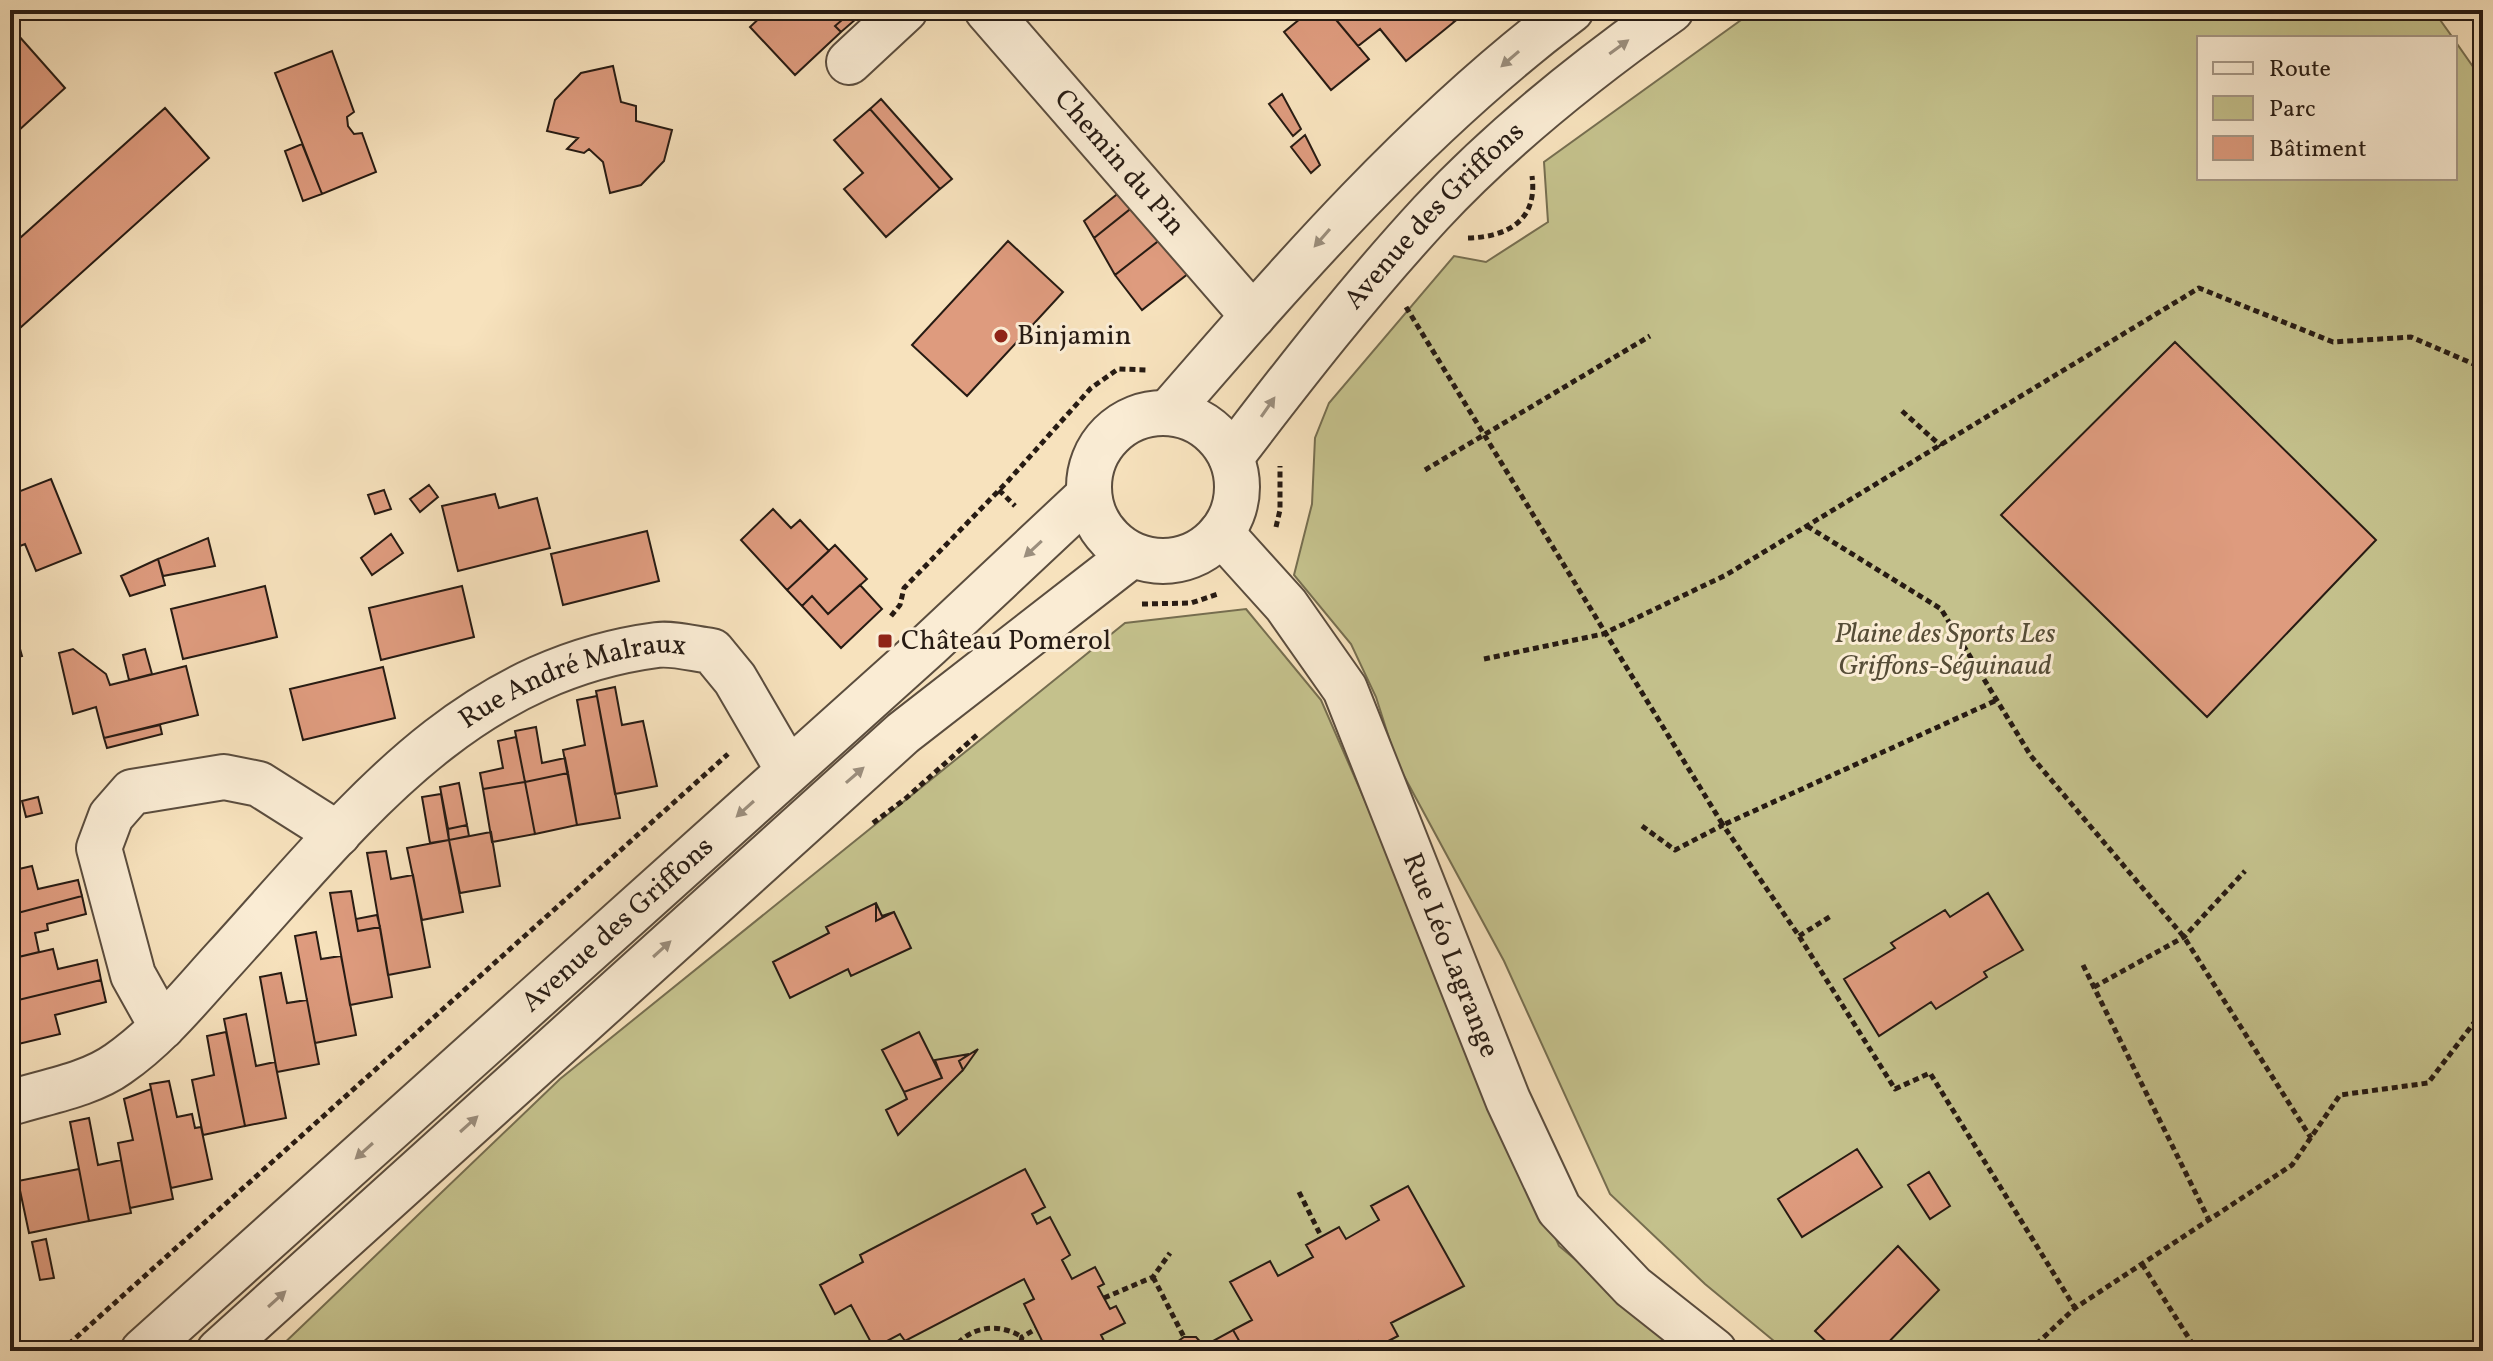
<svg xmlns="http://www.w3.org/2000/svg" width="2493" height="1361" viewBox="0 0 2493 1361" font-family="Vollkorn,serif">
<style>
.green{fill:#c4c18c;stroke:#766e50;stroke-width:2}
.building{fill:#de9b7e;stroke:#271b13;stroke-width:2}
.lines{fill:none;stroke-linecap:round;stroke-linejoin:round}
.minor-casing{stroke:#5b4d3e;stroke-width:48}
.tertiary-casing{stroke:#5b4d3e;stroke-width:48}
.path{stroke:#271b13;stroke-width:5;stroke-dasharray:6 4;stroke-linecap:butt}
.minor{stroke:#faecd4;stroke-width:44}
.tertiary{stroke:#faecd4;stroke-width:44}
.oneway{fill:#9b8e7d}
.poi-dot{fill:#8f2418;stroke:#faecd4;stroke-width:3}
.labels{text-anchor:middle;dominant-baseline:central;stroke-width:6;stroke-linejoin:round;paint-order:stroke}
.street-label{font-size:28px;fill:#271b13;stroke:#faecd4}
.poi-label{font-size:28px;fill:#271b13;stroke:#faecd4;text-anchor:start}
.park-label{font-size:28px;font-style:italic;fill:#564d37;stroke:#faecd4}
</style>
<rect width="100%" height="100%" fill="#f7e2bd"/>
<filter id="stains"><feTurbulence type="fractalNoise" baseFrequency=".0025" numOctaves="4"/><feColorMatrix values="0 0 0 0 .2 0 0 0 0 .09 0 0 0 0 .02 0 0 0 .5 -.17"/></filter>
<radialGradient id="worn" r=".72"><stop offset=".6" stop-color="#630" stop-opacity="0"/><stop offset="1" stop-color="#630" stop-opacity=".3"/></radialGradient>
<!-- green -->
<path class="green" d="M1755 10H2433L2453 38H2199V178H2455V41L2483 81V1351H1786L1705 1284 1610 1194 1504 961 1397 763 1376 697 1351 644 1294 575 1312 504 1315 438 1329 403 1454 256 1486 262 1548 222 1544 162Z
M1246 609 1321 700 1559 1246 1686 1351H276L560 1079 1125 623Z"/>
<!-- building -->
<path class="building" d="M768 10H865L856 19 850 13 835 26 841 32 795 75 750 27Z
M1311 10H1328L1369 59 1331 90 1284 32Z
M1337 10H1448L1454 22 1406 61 1380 29 1358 46 1331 14Z
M1448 10H1469L1454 22Z
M850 13 856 19 841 32 835 26Z
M10 26 65 88 17 132 10 123Z
M332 51 354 112 347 117 348 126 354 134 362 133 376 172 322 194 275 73Z
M613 66 621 102 636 106V121L672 130 664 161 641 185 610 193 603 162 589 149 584 153 567 149 578 138 547 131 555 100 581 73Z
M1282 94 1301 129 1293 136 1269 104Z
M881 99 952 179 940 189 870 109Z
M165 108 209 158 10 337V247Z
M870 109 940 189 886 237 844 189 863 173 834 140Z
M1305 135 1320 165 1311 173 1291 147Z
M302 144 322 194 303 201 285 151Z
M1126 187 1139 202 1094 238 1084 221Z
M1139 202 1166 235 1115 275 1094 238Z
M1166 235 1194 269 1142 310 1115 275Z
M1008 241 1063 292 967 396 912 345Z
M2175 342 2376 540 2207 717 2001 515Z
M51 479 81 553 36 571 25 544 20 546 12 526 17 524 10 495Z
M429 485 438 497 420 512 410 499Z
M384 490 391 509 375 514 368 495Z
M495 494 499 508 537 498 550 548 458 571 442 506Z
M773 509 791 528 800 520 829 551 787 590 741 540Z
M647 531 659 581 563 605 551 554Z
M391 534 403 553 372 575 361 558Z
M208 538 215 566 163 576 158 559Z
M835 545 867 579 828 614 812 596 802 606 787 590Z
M158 559 165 585 130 596 121 576Z
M860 585 882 609 841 648 802 606 812 596 828 614Z
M265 586 277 637 183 659 171 609Z
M462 586 474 637 381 660 369 608Z
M15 631 22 656 10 659V633Z
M73 649 106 674 110 685 186 666 198 715 104 738 96 707 73 714 59 653Z
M145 649 152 674 129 680 123 655Z
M383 667 395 718 303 740 290 689Z
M615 687 622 725 643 721 657 786 615 794 596 691Z
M597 696 620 818 577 825 563 750 585 745 577 700Z
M160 725 162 734 107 748 104 738Z
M536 727 542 763 565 758 568 773 525 782 515 731Z
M10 734 17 763 10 765Z
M516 737 525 782 483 789 480 773 503 768 498 741Z
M568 773 577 825 535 834 525 782Z
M525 782 535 834 492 842 483 789Z
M459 783 467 825 448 829 440 787Z
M441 794 449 840 430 843 422 797Z
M38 797 42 813 26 817 22 801Z
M467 825 469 836 449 840 448 829Z
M491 832 500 886 460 893 449 840Z
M10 836 18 869 10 871Z
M449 840 463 912 422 920 407 848Z
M386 851 391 879 413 875 430 967 388 975 367 853Z
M32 866 38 889 78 880 82 896 10 915V871Z
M351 891 358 931 380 927 392 997 350 1005 330 893Z
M1988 893 2023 950 1984 972 1987 977 1936 1009 1931 1002 1879 1036 1844 979 1895 948 1891 943 1945 910 1950 917Z
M82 896 86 914 47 924 48 930 35 933 39 952 10 959V915Z
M876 903 882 916 894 912 911 948 851 976 848 969 790 998 773 962 829 933 826 927Z
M876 903 882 916 894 912 876 921Z
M377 915 380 927 358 931 356 919Z
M316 932 321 959 341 956 356 1035 315 1043 295 936Z
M53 949 58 969 97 960 101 980 10 1002V959Z
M281 973 287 1003 307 1000 319 1064 277 1072 260 977Z
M101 980 106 1002 55 1015 60 1034 10 1046V1002Z
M246 1014 256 1066 275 1062 286 1118 245 1126 224 1019Z
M226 1032 245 1126 203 1135 192 1080 214 1075 207 1036Z
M919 1032 942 1078 904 1092 882 1050Z
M978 1049 963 1070 959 1061Z
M969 1054 959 1061 963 1070 898 1135 886 1110 907 1099 904 1092 942 1078 935 1060Z
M169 1081 177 1117 192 1114 195 1128 201 1127 212 1179 171 1188 150 1084Z
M151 1089 173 1199 130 1208 118 1143 133 1140 124 1099Z
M89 1118 98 1165 121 1160 131 1213 89 1221 70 1122Z
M1857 1149 1882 1187 1802 1237 1778 1199Z
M79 1169 89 1221 29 1233 18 1181Z
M1025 1169 1045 1207 1032 1214 1037 1224 1050 1217 1070 1255 1062 1260 1072 1279 1095 1267 1104 1284 1098 1287 1110 1309 1116 1306 1125 1323 1101 1335 1109 1351H1047L1024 1304 1034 1299 1024 1279 905 1341 900 1334 874 1348 851 1305 835 1314 820 1285 863 1262 860 1255Z
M1929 1172 1950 1206 1930 1219 1908 1185Z
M1408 1186 1464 1286 1391 1323 1398 1336 1369 1351H1364L1358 1341 1340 1351H1268L1265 1345 1245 1351 1233 1330 1252 1320 1230 1282 1270 1261 1278 1276 1313 1257 1306 1245 1339 1227 1346 1239 1379 1220 1371 1206Z
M46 1239 54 1278 40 1280 32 1242Z
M1898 1246 1939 1290 1880 1351H1836L1815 1331Z
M1233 1330 1245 1351H1172L1174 1344 1184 1337H1196L1204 1346Z"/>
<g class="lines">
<!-- minor casing -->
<g class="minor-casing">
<g id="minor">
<path id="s1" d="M987 10 1253 316"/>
<path d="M849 62 905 10"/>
<path id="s2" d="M1221 533 1286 605 1345 689 1508 1100 1559 1209 1633 1287 1714 1351"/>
<path d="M162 1027 133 975 99 848 111 816 132 792 224 777 259 784 338 834"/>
<path id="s3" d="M10 1103C44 1092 89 1085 118 1064 160 1035 192 994 226 957 351 820 460 671 657 645 674 643 695 649 712 651L735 679 788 770"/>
</g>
</g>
<!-- tertiary casing -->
<g class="tertiary-casing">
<g id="tertiary">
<path d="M1168 413C1293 269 1418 125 1571 10"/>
<circle cx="1163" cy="487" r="74"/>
<path id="s4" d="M1231 457C1295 373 1359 291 1431 213 1502 137 1586 70 1671 10"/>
<path id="s5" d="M143 1351 929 645 1089 495"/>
<path d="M219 1351 903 733 1132 555"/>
</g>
</g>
<!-- path -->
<path class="path" d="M1468 238C1508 237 1538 220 1532 176
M1406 307 1723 825 1997 700
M1902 411 1941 446
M1425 470 1650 336
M999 490 1015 506
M1807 526 1941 609 2031 756 2184 937 2311 1138
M1276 527 1280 510V466
M1142 604 1191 603 1218 594
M891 616 900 605 904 588 1008 481 1091 388 1118 369 1149 370
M1484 659 1603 634 1726 575 2199 288 2333 342 2411 337 2483 368
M873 823 905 799 978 734
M1642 826 1675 850 1723 825 1799 936 1895 1089 1930 1073 2075 1308
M1799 936 1831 916
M2083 965 2209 1220
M2094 987 2184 937 2245 871
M1299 1192 1321 1236
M2142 1264 2197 1351
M1153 1277 1184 1337
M1104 1298 1153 1277 1170 1253
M61 1351 728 754
M952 1351C968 1326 998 1322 1022 1337
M1019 1351 1022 1337 1036 1329
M2029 1351 2075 1308 2292 1165 2340 1095 2428 1083 2483 1011"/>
<!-- minor -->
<use href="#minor" class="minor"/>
<!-- tertiary -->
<use href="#tertiary" class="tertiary"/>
</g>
<!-- one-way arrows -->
<defs><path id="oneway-solid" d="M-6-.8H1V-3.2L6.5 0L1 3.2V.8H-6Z" transform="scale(2)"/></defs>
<g class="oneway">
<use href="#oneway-solid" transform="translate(1619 47) rotate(-36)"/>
<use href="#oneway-solid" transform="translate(1510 59) rotate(139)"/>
<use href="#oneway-solid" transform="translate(1322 238) rotate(131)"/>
<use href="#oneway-solid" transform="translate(1268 407) rotate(-55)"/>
<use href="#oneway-solid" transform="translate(1033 549) rotate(137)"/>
<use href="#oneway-solid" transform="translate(855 775) rotate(-41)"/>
<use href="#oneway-solid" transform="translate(745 809) rotate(138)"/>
<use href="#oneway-solid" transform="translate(662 949) rotate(-42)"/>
<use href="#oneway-solid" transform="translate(469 1124) rotate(-42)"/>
<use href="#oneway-solid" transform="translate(364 1151) rotate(138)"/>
<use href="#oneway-solid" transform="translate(277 1299) rotate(-42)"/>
</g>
<!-- markers -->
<g class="poi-dot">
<circle cx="1001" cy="336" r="8"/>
<rect x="877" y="633" width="16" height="16" rx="4"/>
</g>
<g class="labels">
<!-- street labels -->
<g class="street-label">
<text stroke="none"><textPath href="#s1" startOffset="202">Chemin du Pin</textPath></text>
<text stroke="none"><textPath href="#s4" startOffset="316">Avenue des Griffons</textPath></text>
<text stroke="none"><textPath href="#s3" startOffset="722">Rue André Malraux</textPath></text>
<text stroke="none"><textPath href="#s5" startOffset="638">Avenue des Griffons</textPath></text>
<text stroke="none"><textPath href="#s2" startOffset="486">Rue Léo Lagrange</textPath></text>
</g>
<!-- poi labels -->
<g class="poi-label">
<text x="1017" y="336">Binjamin</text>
<text x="901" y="641">Château Pomerol</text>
</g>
<!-- park labels -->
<g class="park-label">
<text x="1945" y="634">Plaine des Sports Les<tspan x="1945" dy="32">Griffons-Séguinaud</tspan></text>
</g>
</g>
<!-- margin -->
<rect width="2493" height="1361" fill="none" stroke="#f7e2bd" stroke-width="40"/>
<rect x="12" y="12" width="2469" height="1337" fill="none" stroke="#271b13" stroke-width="4"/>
<rect x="20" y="20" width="2453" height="1321" fill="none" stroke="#271b13" stroke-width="2"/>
<!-- legend -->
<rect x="2197" y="36" width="260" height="144" fill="#faecd4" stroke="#a69887" stroke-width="2"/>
<rect x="2213" y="62" width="40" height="12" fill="#faecd4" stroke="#a69887" stroke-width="2"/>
<text x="2269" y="76" font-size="24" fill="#271b13">Route</text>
<rect x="2213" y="96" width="40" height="24" fill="#c4c18c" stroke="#a69887" stroke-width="2"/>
<text x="2269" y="116" font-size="24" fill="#271b13">Parc</text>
<rect x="2213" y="136" width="40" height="24" fill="#de9b7e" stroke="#a69887" stroke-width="2"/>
<text x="2269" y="156" font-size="24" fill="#271b13">Bâtiment</text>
<rect width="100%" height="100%" filter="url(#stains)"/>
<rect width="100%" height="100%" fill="url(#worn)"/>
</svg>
